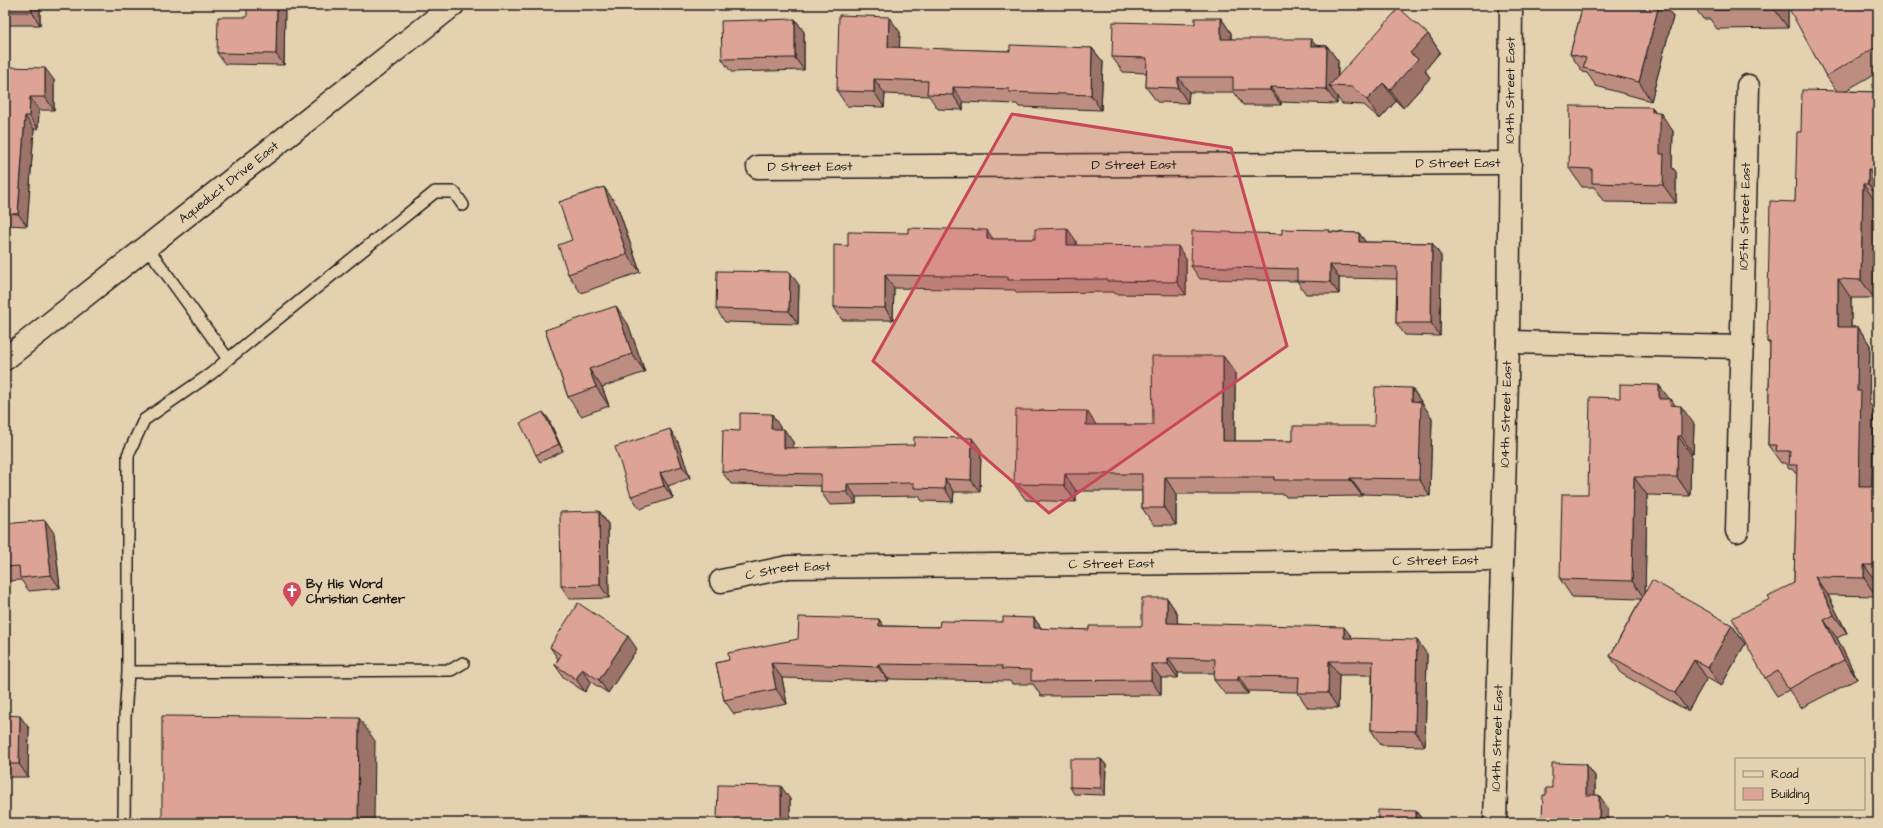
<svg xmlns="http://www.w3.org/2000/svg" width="1883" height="828" viewBox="0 0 1883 828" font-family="'Architects Daughter',sans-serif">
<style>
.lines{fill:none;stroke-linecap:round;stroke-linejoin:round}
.lane-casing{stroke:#1c1c1c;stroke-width:14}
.street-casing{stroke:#1c1c1c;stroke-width:25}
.lane{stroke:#e3d1af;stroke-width:11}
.street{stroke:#e3d1af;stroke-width:22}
.wall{fill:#be8d81;stroke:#1c1c1c}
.shaded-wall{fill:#9b7369;stroke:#1c1c1c}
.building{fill:#dda496;stroke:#1c1c1c}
.marked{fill:#c84758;fill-opacity:0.2;stroke:#c84758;stroke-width:3;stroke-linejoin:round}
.labels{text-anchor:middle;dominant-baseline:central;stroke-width:3;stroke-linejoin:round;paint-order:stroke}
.street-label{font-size:13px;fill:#1c1c1c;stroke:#e3d1af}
.poi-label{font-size:13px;font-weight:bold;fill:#1c1c1c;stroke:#e3d1af;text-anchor:start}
</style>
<rect width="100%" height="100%" fill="#e3d1af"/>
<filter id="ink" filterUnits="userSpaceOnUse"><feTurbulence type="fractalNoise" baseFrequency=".025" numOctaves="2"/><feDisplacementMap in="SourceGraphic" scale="8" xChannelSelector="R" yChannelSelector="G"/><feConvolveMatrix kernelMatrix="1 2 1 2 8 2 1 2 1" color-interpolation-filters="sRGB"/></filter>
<g filter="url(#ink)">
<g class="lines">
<!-- lane casing -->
<g class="lane-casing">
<path id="lane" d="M147 247 228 359 212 373 144 420 128 455V672L451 670 463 663
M228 359 435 192H454L463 205
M124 823 125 717 128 672"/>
</g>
<!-- street casing -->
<g class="street-casing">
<g id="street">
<path id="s1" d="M758 167 1510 163"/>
<path d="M1508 342 1742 347"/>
<path id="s2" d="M5 359 453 5"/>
<path id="s3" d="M1737 531 1748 86"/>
<path id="s4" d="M721 581 788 567 1502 560"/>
<path id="s5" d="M1495 823 1508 342 1511 5"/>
</g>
</g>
<!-- lane -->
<use href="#lane" class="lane"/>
<!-- street -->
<use href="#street" class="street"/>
</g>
<!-- wall -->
<path class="wall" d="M5 5H40V25H5Z
M1583 5H1665L1673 17 1651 101 1596 86 1587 73 1583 72 1570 54Z
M1693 5H1878V72L1845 91 1878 92V202H1876L1874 298H1851V327H1858L1870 345 1869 403 1874 409 1872 487H1878V583H1877L1876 596 1828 595 1847 633 1837 638 1857 679 1801 708 1789 690 1777 696 1765 678 1770 599 1794 583 1797 475 1792 469H1789L1785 463H1781L1768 445 1770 345 1767 342 1795 202 1801 132 1837 91 1826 76 1788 5V28L1717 29 1710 19H1703Z
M285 6 284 65 225 64 217 53 247 17Z
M1221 18 1231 33V39L1327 46 1338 61V76L1428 34 1440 52 1425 70 1430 78 1403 108 1396 101 1380 119 1364 105 1342 104 1337 97V104L1281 102V105H1243L1234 92H1189L1188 103 1157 102 1146 87 1147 73 1123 72 1112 57 1195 24Z
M795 19 804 32V70L731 72 722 59Z
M900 32 899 48 1010 51 1092 48 1103 62 1101 110 1019 107 1017 104 963 102V110L938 109 929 96 885 94 884 107 847 106 837 91Z
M5 67 54 80V110H39L38 129H34L27 226 5 225Z
M1652 107 1656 112 1673 131 1672 167 1676 172V203L1604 202 1594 187H1582L1569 168Z
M617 205 640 272 581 293 568 274Z
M1067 228 1076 241V245L1186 259V295L1115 294 1114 292 1017 293 1015 290 894 288 893 320H842L834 307 848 246 993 239H1035Z
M1331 232 1359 233 1365 242 1432 243 1441 256 1440 336 1405 335 1396 323 1397 279 1339 278V294H1306L1297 281 1200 279 1191 266 1282 234Z
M799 285 798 324 725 322 716 309Z
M628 324 645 372 602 387 609 406 581 416 568 397 545 330Z
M1223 356 1235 372V441H1293L1374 426 1412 388 1432 418 1430 496 1362 494V496L1286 497 1284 494H1176V525H1154L1142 508V491H1076V502L1026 500 1014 484 1087 411 1096 425H1153Z
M1675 405 1694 424 1693 454H1691L1690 496 1647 495 1645 593 1732 625 1745 644 1721 686 1707 678 1688 711 1622 674 1610 656 1641 599 1572 597 1560 579 1588 494Z
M548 418 563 451 540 462 536 455Z
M780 427V429L793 442V448L981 450 980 492H954L953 502 922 501 919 496 856 497V504L830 505 821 492V486L731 484 722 472 740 431Z
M678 442 690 478 668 486 673 498 640 509 631 496Z
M599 511 608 524 609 598 570 599 561 586Z
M5 524 54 533 60 588 29 591 21 580 7 581 5 579Z
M1167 598 1177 613V623L1353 639 1427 654 1425 746 1381 745 1371 730 1372 675H1339L1338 708H1308L1298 693V692L1248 691V694H1225L1214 680 1215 673H1178V678H1161V695L1041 696 1033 684H1012L1010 681 888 679V681L782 678 787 704 734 714 724 700 716 663 884 626 939 627 1003 622 1034 618 1042 629 1089 630 1142 626Z
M550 647 637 649 608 693 591 682 585 692 564 678 555 665 558 659Z
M5 715 29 728 28 777H5Z
M1101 759 1106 765 1105 795 1074 794 1070 787Z
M1586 764 1595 776V795L1608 808V823H1545L1542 819 1546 795 1552 788Z
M790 799V823H719L717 820Z"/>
<!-- shaded-wall -->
<path class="shaded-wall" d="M31 5H40V25L32 12Z
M277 5H284L285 6 284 65 276 54Z
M1659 5H1665L1673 17 1651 101 1639 82Z
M1775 5H1788V28L1775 10Z
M889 17 900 32 899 62 888 47Z
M1221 18 1231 33V54L1221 39Z
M795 19 804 32V70L795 58Z
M1428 34 1440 52 1425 70 1430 78 1403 108 1390 90 1410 53Z
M1311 39 1322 54 1311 46Z
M1327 46 1338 61 1337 86H1329L1337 97V104L1326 89Z
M1092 48 1103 62 1101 110 1091 95Z
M45 68 54 80V110L45 97Z
M1178 77 1189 92 1188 103 1178 88Z
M874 79 885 94 884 107 874 92Z
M1383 83 1396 101 1380 119 1367 100Z
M953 87 963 102V110L953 95Z
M1270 87 1281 102V105L1270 90Z
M30 97 39 110 38 129 29 116Z
M1652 107 1660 118V112L1673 131 1672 167 1676 172V203L1663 185 1652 112Z
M25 116 34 129 27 226 18 214Z
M1868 169 1878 182V199L1868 184Z
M1863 184 1876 202 1874 298 1861 280Z
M604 187 617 205 640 272 627 254Z
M1067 228 1076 241V258L1067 245Z
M987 230 996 243 987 239Z
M1359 233 1368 245 1359 242Z
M1432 243 1441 256 1440 336 1431 323Z
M1178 246 1186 259V295L1177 282Z
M1330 265 1339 278V294L1330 282Z
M790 272 799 285 798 324 789 311Z
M885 275 894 288 893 320 885 308Z
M1838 279 1851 298V345L1838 327Z
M616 306 628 324 645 372 632 354Z
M1858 327 1870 345 1869 403 1874 409 1871 505 1859 487 1857 391Z
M1223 356 1235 372V458L1223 441Z
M589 369 602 387 609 406 596 387Z
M1659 385 1671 401V399L1681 414V406L1694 424 1693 454 1681 436 1659 399Z
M1412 388 1432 418 1430 496 1419 479 1412 401Z
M1087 411 1098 428 1086 425Z
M543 412 548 418 563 451 559 444Z
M772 414 780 427V442L771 429Z
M670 429 678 442 690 478 682 466Z
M784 429 793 442V461L784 448Z
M1678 436 1691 454 1690 496 1677 477Z
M972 438 981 450 980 492 971 480Z
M660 473 668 486 673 498 664 486Z
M1065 474 1076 491V502L1064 485Z
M1165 477 1176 494V525L1164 508Z
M1634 477 1647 495 1645 599 1632 581Z
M1350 478 1362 494V496L1350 480Z
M945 479 954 492 953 502 945 489Z
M847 484 856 497V504L847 492Z
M599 511 608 524 609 598 600 585Z
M45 520 54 533 60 588 51 575Z
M1864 565 1877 583 1876 596 1864 578Z
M1815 577 1828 595 1847 633 1834 615Z
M1167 598 1177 613 1178 637 1167 623Z
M1034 618 1044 632 1034 628Z
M879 619 889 634 879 626Z
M1824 620 1837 638 1857 679 1844 660Z
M1732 625 1745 644 1721 686 1708 668Z
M1344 627 1355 641 1344 638Z
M628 636 637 649 608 693 599 680Z
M1417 640 1427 654 1425 746 1415 731Z
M1168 658 1178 673V678L1168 664Z
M1694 660 1707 678 1688 711 1675 693Z
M1329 661 1339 675 1338 708 1328 693Z
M771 663 782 678 787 704 776 689Z
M878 664 888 679V681L878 667Z
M1151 664 1161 678V695L1151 680Z
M582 669 591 682 585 692 576 679Z
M1238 676 1248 691V694L1238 680Z
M20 716 29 728 28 777 19 764Z
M359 718 375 741 374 823H358Z
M1101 759 1106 765 1105 795 1101 788Z
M1586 764 1595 776V807L1586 795Z
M781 786 790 799V823H782L781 821Z
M1599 795 1608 808V823H1601L1599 820Z
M1416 811 1425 823H1416Z"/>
<!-- building -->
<path class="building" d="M5 5H31L32 12H5Z
M247 5H277L276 54 217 53 218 17H247Z
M1583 5H1659L1639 82 1583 68 1586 58 1570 54Z
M1704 5H1775V10H1704Z
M1787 5H1878V46L1826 76Z
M1399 8 1428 34 1410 53 1418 59 1390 90 1383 83 1367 100 1352 87 1329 86Z
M839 15 889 17 888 47 1010 51V45L1092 48 1091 95 1009 92V89L953 87V95L927 94 928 81 874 79V92L837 91Z
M1195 18H1221V39H1311V46H1327L1326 89 1270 87V90H1233V77H1178V88L1146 87 1147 58 1112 57 1113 22 1195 24Z
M795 19V58L722 59 721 21Z
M5 67 45 68V97H30L29 116H25L18 214 5 213Z
M1802 90 1878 92V169H1868V184H1863L1861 280 1838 279V327H1858L1857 391H1861L1859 487H1878V565H1864V578L1815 577 1834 615 1824 620 1844 660 1788 689 1778 671 1765 678 1732 618 1770 599 1768 596 1794 583 1797 465H1789L1790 451H1776L1777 445H1768L1770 342H1767L1770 201 1795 202 1797 132H1801Z
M1570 106 1652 107V112H1660V154H1664L1663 185 1592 183V169L1569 168Z
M604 187 627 254 568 274 558 245 572 240 559 202Z
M908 228 987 230V239H1035V229L1067 228V245L1178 246 1177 282 1107 281V279L1008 280V277L885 275V308L834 307V245L848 246V232L908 233Z
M1282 229 1330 230 1329 232 1359 233V242L1432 243 1431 323H1396L1397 267 1330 265V282L1297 281V269L1191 266 1192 231 1282 234Z
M717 271 790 272 789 311 716 309Z
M616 306 632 354 589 369 596 387 568 397 545 330Z
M1152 356H1223V441H1293V426H1374L1375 387 1412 388V401L1421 402 1419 479 1350 478V480H1274V477H1165L1164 508H1142V474H1065L1064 485 1014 484 1016 410 1087 411 1086 425H1153Z
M1620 384 1659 385V399H1671L1670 405 1681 406V436H1678L1677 477H1634L1632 581 1560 579 1562 494H1588L1590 397 1620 398Z
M543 412 559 444 536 455 520 423Z
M740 413 772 414 771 429H784V448L914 445V437L972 438 971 480 945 479V489L914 488V483L847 484V492H821V474L722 472 723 430 740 431Z
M670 429 682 466 660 473 664 486 631 496 615 447Z
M599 511 600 585 561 586 560 512Z
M45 520 51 575 20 578 19 566 5 567V524Z
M1652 580 1732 625 1708 668 1694 660 1675 693 1610 656Z
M1142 598H1167V623L1344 627V638L1417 640 1415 731 1371 730 1373 661H1329L1328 693H1298L1299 677 1238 676V680H1214L1215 659 1168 658V664H1151V680L1031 681V670L1002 669V666L878 664V667L771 663 776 689 724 700 716 663 729 660 728 653 798 639 799 617 879 619V626L939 627 940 621 1003 622V617L1034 618V628L1089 630V626H1142Z
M578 603 628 636 599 680 582 669 576 679 555 665 561 655 550 647Z
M5 715 20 716 19 764H5Z
M162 716 359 718 358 823H162Z
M1070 759H1101V788L1070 787Z
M1552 763 1586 764V795H1599V820L1542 819 1543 795H1546V788H1552Z
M718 785 781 786V821L717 820Z
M1378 810 1416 811V823H1378Z
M971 819H997V823H971Z"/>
</g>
<!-- marked area -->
<path class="marked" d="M1012 114 1231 148 1287 346 1049 513 873 361Z"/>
<!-- icons -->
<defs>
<g id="church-pin" transform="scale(1)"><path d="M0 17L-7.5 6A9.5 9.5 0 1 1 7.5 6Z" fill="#d1495b" stroke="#e3d1af"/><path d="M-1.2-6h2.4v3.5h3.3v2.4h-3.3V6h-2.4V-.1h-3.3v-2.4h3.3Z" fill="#fff"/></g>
</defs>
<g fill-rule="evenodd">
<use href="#church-pin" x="292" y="591"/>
</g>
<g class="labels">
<!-- street labels -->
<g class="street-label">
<text stroke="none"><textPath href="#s5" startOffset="733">104th Street East</textPath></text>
<text stroke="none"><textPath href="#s1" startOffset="700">D Street East</textPath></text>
<text stroke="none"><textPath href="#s1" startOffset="376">D Street East</textPath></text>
<text stroke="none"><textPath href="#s1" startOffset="52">D Street East</textPath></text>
<text stroke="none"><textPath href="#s2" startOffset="285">Aqueduct Drive East</textPath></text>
<text stroke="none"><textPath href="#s3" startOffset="315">105th Street East</textPath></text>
<text stroke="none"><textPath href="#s5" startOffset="409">104th Street East</textPath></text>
<text stroke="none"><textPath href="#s4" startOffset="716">C Street East</textPath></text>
<text stroke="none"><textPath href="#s4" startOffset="392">C Street East</textPath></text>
<text stroke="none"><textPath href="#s4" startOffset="68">C Street East</textPath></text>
<text stroke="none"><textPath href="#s5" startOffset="85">104th Street East</textPath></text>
</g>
<!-- poi labels -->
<g class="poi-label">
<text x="306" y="584">By His Word<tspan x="306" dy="15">Christian Center</tspan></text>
</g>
</g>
<!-- margin -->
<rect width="1883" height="828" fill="none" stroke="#e3d1af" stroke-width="20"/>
<rect x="10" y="10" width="1863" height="808" fill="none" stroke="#1c1c1c" stroke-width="1.5" filter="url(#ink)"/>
<!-- legend -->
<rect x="1735" y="758" width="130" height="52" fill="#e3d1af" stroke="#938974"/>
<rect x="1743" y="771" width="20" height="6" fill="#e3d1af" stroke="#938974"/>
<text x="1771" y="778" font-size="12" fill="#1c1c1c">Road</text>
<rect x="1743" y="788" width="20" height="12" fill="#dda496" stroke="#938974"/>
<text x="1771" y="798" font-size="12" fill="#1c1c1c">Building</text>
</svg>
